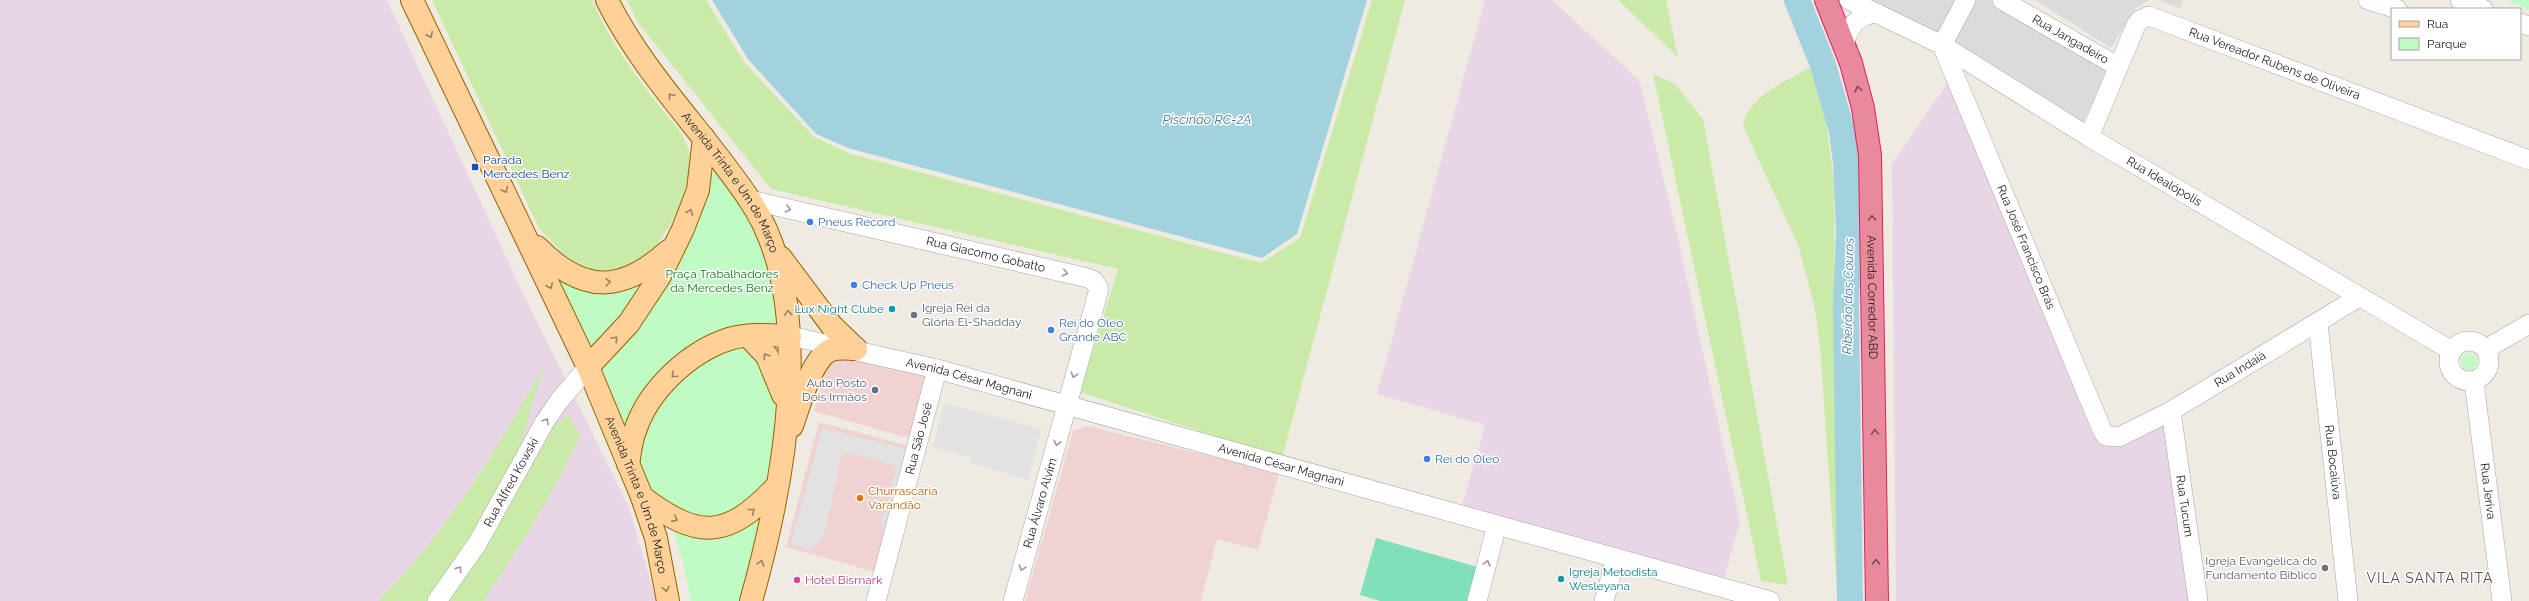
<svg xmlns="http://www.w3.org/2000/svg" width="2529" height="601" viewBox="0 0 2529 601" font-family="Raleway,sans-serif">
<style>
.residential{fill:#dcdbdb}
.commercial{fill:#f0d2d2}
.industrial{fill:#e8d5e5}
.grass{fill:#caeba8}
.park{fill:#bffbc2}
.pitch{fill:#7fe0b9}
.parking{fill:#e2e2e2}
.water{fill:#a2d2de}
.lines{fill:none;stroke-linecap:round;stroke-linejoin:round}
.river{stroke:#a2d2de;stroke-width:26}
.minor-casing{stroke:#a5a5a5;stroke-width:20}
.major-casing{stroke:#976200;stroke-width:24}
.highway-casing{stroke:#de2064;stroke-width:24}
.minor{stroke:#fff;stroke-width:19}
.major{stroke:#fed199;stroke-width:22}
.highway{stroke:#e9899c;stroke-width:22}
.oneway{stroke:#998062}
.oneway2{stroke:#794e57}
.oneway3{stroke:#9a9a9a}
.transit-dot{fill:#1a4fb4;stroke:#fff;stroke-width:1.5}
.shop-dot{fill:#3f7fe0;stroke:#fff;stroke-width:1.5}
.culture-dot{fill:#0f9aa8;stroke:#fff;stroke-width:1.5}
.worship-dot{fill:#6b7280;stroke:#fff;stroke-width:1.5}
.service-dot{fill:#5c6f8a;stroke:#fff;stroke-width:1.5}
.food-dot{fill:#e8710a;stroke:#fff;stroke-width:1.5}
.hotel-dot{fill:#d1479c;stroke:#fff;stroke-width:1.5}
.labels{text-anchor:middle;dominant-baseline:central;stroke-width:3;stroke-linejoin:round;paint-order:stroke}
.street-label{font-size:12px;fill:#1e1e1e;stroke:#fff}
.transit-label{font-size:12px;fill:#164399;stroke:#fff;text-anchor:start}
.shop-label{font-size:12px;fill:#366cbe;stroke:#fff;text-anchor:start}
.park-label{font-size:12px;fill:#097e10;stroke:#fff}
.worship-label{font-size:12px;fill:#5b616d;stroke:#fff;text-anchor:start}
.culture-label{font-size:12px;fill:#0d838f;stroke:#fff;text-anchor:end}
.service-label{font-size:12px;fill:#4e5e75;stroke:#fff;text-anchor:end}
.food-label{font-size:12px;fill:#c56008;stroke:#fff;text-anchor:start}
.hotel-label{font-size:12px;fill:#b23c85;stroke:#fff;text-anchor:start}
.water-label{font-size:13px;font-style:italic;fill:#4579a7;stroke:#fff}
.quarter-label{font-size:14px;letter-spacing:1px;fill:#515151;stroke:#fff}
</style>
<rect width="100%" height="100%" fill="#efebe3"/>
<!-- residential -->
<path class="residential" d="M1869 0H1956L1938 32Z
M1976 0H1990L2109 69 2082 124 1952 42Z
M2035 0H2150L2136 8 2111 48Z
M2158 0H2183L2179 8Z"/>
<!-- commercial -->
<path class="commercial" d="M844 356 930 375 912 439 814 411 827 367Z
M819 422 913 447 879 573 786 547Z
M1087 426 1279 473 1258 550 1217 539 1201 601H1025L1073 431Z"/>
<!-- industrial -->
<path class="industrial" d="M0 0H387L519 285 629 508 656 601H0Z
M1485 0H1552L1639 80 1679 243 1740 522 1723 581 1462 506 1485 425 1377 394Z
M1951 78 2105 444 2113 447 2121 445 2168 420 2191 601H1896L1892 164Z"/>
<!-- grass -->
<path class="grass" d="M432 0H592C608 38 631 69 656 102 666 115 680 128 686 143 698 170 685 200 671 223 659 243 645 263 623 271 589 283 558 250 539 228Z
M627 0H706L744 62 814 137 851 154 1261 263 1300 238 1372 0H1405L1282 458 1080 392 1118 269 771 189 637 21Z
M1618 0H1666L1678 57Z
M1809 68 1817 78 1823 99 1834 182 1835 331 1845 592H1837L1820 347 1814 304 1798 245 1743 126C1748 96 1785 82 1809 68Z
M1653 74 1675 84 1703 119 1788 585 1761 581Z
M544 365 517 455 461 555 429 601H378C442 538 501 445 544 365Z
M569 415 580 436C553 494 519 548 483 601H445L482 548 554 427Z"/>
<!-- park -->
<path class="park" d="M2507 0H2529V10Z
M710 154 759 237 784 330 700 344 626 448 593 367 630 329Z
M666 256 590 359 542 260 577 282Z
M741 344 752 347 779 403 772 474 758 497 713 521 678 514 648 487 638 464 639 442 651 410 691 368Z
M2461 362a8 8 0 1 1 16 0a8 8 0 1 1-16 0Z
M764 507 741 601H691L682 558 670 520 683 526Z"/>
<!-- pitch -->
<path class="pitch" d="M1376 538 1481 568 1472 601H1380L1360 595Z"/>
<!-- parking -->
<path class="parking" d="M944 403 1041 429 1028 480 971 463V457L933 447Z
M822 428 910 450 889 530 881 526 897 466 849 453 842 455 824 535 811 551 791 544Z"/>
<!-- water -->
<path class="water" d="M712 0H1367L1297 234 1262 258 848 148 816 134 748 59Z"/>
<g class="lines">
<!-- river -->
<path class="river" d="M1797 0 1823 65 1842 131 1846 162 1849 232 1846 305 1850 601"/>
<!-- minor casing -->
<g class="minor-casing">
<g id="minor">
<path id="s1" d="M1849 0 1942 45 2089 137 2452 351"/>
<path id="s2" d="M1966 0 1942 45 2102 430 2106 436 2119 437 2171 411 2359 297"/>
<path id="s3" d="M2002 0 2117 66"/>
<path d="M2368 0 2397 9"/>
<path d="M2460 0 2483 9"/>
<path d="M2520 23 2529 26"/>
<path d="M1844 45C1849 26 1857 15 1877 13"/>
<path id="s4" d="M2089 137 2136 25 2140 20 2149 16 2529 160"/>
<path id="s5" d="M750 200 1088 278 1094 281 1099 289 1013 601"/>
<path id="s6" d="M2318 323 2348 601"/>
<path id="s7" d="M790 336 937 369 1770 601"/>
<circle cx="2469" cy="361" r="20"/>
<path d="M2486 349 2529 324"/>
<path id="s8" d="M2474 382 2502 601"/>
<path id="s9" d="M2171 411 2198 601"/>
<path id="s10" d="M437 601 477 544 544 423 559 401 588 367"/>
<path id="s11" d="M876 601 937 369"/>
<path d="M1477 601 1497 525"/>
<path d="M1604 601 1616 558"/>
</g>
</g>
<!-- major casing -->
<g class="major-casing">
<g id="major">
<path id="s12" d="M412 0 588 367 642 497 656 538 668 601"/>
<path id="s13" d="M607 0C643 73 704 132 749 199 820 302 783 488 751 601"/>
<path d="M537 247C581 292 620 295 668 251"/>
<path d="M781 258 832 326 856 349"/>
<path d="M748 336 767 356 783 395"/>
<path d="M588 367 629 323 660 276 683 229 698 190 704 138"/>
<path d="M792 426C799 407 811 358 831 350 839 347 849 349 856 349"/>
<path d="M628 464C630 453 631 441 635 431 648 390 689 352 729 339 748 333 770 335 790 336"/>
<path d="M642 497C699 540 727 539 776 487"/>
</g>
</g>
<!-- highway casing -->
<g class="highway-casing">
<g id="highway">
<path id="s14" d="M1826 0 1851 63 1863 108 1870 155 1877 601"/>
</g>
</g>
<!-- minor -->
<use href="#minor" class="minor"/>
<!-- major -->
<use href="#major" class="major"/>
<!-- highway -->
<use href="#highway" class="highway"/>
</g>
<!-- one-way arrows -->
<defs><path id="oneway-chevron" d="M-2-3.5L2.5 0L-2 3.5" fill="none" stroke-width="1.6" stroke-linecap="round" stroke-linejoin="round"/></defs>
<g class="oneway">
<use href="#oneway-chevron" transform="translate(430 35) rotate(64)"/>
<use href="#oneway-chevron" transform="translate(671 96) rotate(-128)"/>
<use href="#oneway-chevron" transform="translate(505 190) rotate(64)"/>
<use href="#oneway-chevron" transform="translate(690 212) rotate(-68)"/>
<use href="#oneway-chevron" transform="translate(608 282) rotate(-5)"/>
<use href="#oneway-chevron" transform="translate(550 286) rotate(65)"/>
<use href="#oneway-chevron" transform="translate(788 313) rotate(-96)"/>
<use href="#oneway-chevron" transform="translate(615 339) rotate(-47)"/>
<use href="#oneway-chevron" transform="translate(766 356) rotate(-124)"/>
<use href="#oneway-chevron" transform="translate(674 375) rotate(137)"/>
<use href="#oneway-chevron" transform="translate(752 511) rotate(-39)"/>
<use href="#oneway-chevron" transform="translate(675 519) rotate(24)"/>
<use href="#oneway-chevron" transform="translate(761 563) rotate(-74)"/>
<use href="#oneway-chevron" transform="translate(666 589) rotate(80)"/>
</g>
<g class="oneway2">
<use href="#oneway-chevron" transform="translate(1858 89) rotate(-104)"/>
<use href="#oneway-chevron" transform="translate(1872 218) rotate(-92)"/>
<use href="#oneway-chevron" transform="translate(1875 432) rotate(-91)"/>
<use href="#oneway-chevron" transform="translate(1876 562) rotate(-91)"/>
</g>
<g class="oneway3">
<use href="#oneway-chevron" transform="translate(788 209) rotate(13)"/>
<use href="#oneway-chevron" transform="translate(1065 273) rotate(13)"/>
<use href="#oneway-chevron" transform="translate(1074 375) rotate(106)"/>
<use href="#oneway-chevron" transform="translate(546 421) rotate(-58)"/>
<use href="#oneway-chevron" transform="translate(1057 443) rotate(103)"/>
<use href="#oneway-chevron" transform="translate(1487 563) rotate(-75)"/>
<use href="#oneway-chevron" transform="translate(1022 568) rotate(106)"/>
<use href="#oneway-chevron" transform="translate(459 569) rotate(-55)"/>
</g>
<!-- markers -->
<rect class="transit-dot" x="471" y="163" width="8" height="8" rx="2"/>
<g class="shop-dot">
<circle cx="810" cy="222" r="4"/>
<circle cx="854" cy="285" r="4"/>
<circle cx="1051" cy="330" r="4"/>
<circle cx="1427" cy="459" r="4"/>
</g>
<g class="culture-dot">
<circle cx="892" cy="309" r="4"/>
<circle cx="1561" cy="579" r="4"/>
</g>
<g class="worship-dot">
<circle cx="914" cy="315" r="4"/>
<circle cx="2325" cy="568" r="4"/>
</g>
<circle class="service-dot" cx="875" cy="390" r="4"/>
<circle class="food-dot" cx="860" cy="498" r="4"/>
<circle class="hotel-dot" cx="797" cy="580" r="4"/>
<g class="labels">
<!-- street labels -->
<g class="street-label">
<text stroke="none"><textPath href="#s3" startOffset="79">Rua Jangadeiro</textPath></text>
<text stroke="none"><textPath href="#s4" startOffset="272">Rua Vereador Rubens de Oliveira</textPath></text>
<text stroke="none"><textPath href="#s1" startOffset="364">Rua Idealópolis</textPath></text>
<text stroke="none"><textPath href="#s13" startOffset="221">Avenida Trinta e Um de Março</textPath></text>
<text stroke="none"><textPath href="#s2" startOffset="270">Rua José Francisco Brás</textPath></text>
<text stroke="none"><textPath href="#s5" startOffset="242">Rua Giacomo Gobatto</textPath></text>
<text stroke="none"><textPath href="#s14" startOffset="304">Avenida Corredor ABD</textPath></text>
<text stroke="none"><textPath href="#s2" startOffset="627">Rua Indaiá</textPath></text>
<text stroke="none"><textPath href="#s7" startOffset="184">Avenida César Magnani</textPath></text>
<text stroke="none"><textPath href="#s11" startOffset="168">Rua São José</textPath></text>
<text stroke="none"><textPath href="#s6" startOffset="140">Rua Bocaiúva</textPath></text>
<text stroke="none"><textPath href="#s7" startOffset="508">Avenida César Magnani</textPath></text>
<text stroke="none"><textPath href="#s10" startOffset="140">Rua Alfred Kowski</textPath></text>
<text stroke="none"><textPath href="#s8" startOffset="110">Rua Jeríva</textPath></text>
<text stroke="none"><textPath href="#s12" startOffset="544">Avenida Trinta e Um de Março</textPath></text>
<text transform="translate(1040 503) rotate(-74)">Rua Álvaro Alvim</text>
<text stroke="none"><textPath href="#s9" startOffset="96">Rua Tucum</textPath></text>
</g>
<!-- transit labels -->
<g class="transit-label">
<text x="483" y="160">Parada<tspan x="483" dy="14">Mercedes Benz</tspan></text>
</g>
<!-- shop labels -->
<g class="shop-label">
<text x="818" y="222">Pneus Record</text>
<text x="862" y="285">Check Up Pneus</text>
<text x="1059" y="323">Rei do Óleo<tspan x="1059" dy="14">Grande ABC</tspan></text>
<text x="1435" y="459">Rei do Óleo</text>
</g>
<!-- park labels -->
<g class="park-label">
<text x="722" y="274">Praça Trabalhadores<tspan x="722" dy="14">da Mercedes Benz</tspan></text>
</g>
<!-- worship labels -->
<g class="worship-label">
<text x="922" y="308">Igreja Rei da<tspan x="922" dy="14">Glória El-Shadday</tspan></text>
<text x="2317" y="561" text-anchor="end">Igreja Evangélica do<tspan x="2317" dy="14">Fundamento Biblico</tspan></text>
</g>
<!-- culture labels -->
<g class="culture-label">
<text x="884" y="309">Lux Night Clube</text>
<text x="1569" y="572" text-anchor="start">Igreja Metodista<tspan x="1569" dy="14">Wesleyana</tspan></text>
</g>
<!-- service labels -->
<g class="service-label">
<text x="867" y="383">Auto Posto<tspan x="867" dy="14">Dois Irmãos</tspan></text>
</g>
<!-- food labels -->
<g class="food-label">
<text x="868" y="491">Churrascaria<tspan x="868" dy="14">Varandão</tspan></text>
</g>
<!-- hotel labels -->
<g class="hotel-label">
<text x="805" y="580">Hotel Bismark</text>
</g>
<!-- water labels -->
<g class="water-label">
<text x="1207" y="119">Piscinão RC-2A</text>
<text transform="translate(1848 296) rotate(-89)">Ribeirão dos Couros</text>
</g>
<!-- quarter labels -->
<g class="quarter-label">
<text x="2430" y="578">VILA SANTA RITA</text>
</g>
</g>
<!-- legend -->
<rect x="2391" y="8" width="130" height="52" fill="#ffffff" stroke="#a5a5a5"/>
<rect x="2399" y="21" width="20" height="6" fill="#fed199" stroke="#a5a5a5"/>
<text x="2427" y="28" font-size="12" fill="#1e1e1e">Rua</text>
<rect x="2399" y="38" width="20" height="12" fill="#bffbc2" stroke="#a5a5a5"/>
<text x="2427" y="48" font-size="12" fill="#1e1e1e">Parque</text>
</svg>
